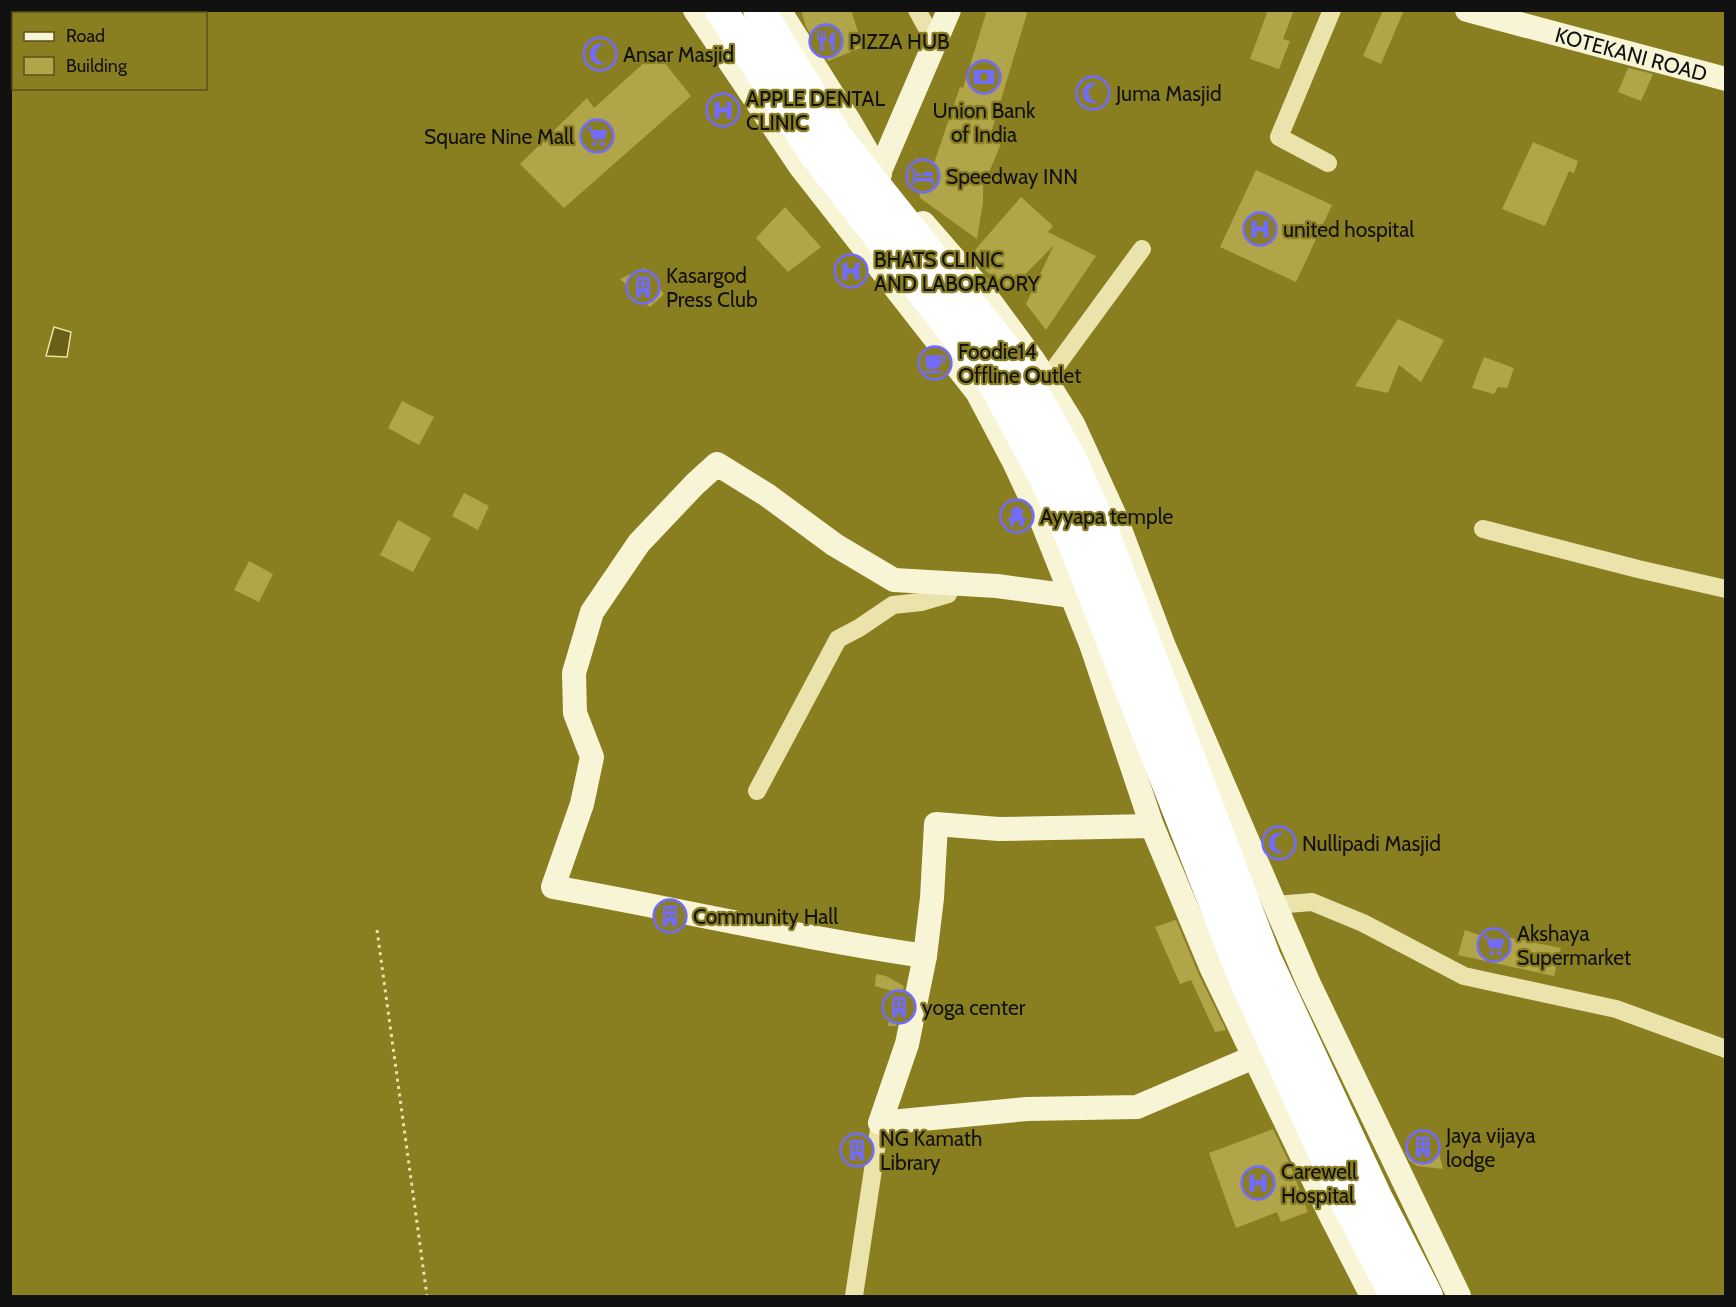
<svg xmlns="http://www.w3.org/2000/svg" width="1736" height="1307" viewBox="0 0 1736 1307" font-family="Cabin,sans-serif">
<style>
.water{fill:#686016;stroke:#ece29f;stroke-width:1.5}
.building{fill:#b1a549}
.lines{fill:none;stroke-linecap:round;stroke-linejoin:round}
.path{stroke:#ebe3ac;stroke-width:3;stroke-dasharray:3 4.5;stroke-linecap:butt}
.street{stroke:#ebe3ac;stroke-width:18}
.secondary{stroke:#f8f5d7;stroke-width:24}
.highway{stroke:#fff;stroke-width:32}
.labels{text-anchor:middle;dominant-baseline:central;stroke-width:4.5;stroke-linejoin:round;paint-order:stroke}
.poi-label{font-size:21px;fill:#111;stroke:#897e20;text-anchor:start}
.street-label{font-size:21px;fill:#111;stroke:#897e20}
</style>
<rect width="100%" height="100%" fill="#897e20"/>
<!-- water -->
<path class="water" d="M54 327 71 332 67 357 46 356Z"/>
<!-- building -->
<path class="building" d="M801 10H851L863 47 828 61 806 27Z
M987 10H1028L991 133 1002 141 983 187V202L977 239 920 198 916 158 933 166 960 87 963 88Z
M1268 10H1294L1283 39 1290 41 1279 69 1250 59Z
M1383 10H1404L1381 64 1363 56Z
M656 52 691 96 564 208 520 164 587 98 594 108Z
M1628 68 1653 74 1641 101 1618 92Z
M1533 142 1578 161 1574 173 1569 171 1545 226 1502 209Z
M1256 170 1332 205 1296 282 1220 247Z
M1021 197 1053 226 1048 232 1096 256 1046 330 1026 304 1054 245 1010 290 985 270 975 250Z
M785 207 821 247 788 272 756 238Z
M644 268 664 294 650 307 620 279Z
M1398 319 1444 340 1421 382 1399 365 1388 393 1355 386Z
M1484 357 1514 368 1507 388 1498 387 1494 394 1472 388Z
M402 401 434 417 419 445 388 428Z
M464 493 489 506 478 530 452 516Z
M398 520 431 538 413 572 380 555Z
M249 561 273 574 259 602 234 590Z
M1176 920 1199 975 1226 1030 1215 1032 1191 980 1180 984 1155 927Z
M1488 928 1497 931V935L1561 948 1554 976 1458 955 1465 930 1485 937Z
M876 974 886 976 904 986 896 1026H888L895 992 875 986Z
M1273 1129 1289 1162 1308 1212 1281 1222 1277 1212 1236 1228 1209 1153Z
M1435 1138 1443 1169 1417 1166 1409 1160 1405 1152 1417 1140Z
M864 1141 861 1166 847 1143Z"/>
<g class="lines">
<!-- path -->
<path class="path" d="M377 930 427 1296"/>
<!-- street -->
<path class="street" d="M917 10 935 43
M1328 163 1279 137 1332 10
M1046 380 1142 249
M1483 529 1638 569 1726 589
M757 791 838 639 859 628 893 605 921 602 948 594 952 585
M1275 905 1312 902 1363 923 1464 976 1616 1009 1726 1049
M854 1296 880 1123"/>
<!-- secondary -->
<g class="secondary">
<path d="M695 10 800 166 977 392 1014 462 1043 524 1091 644 1152 826 1212 969 1330 1214 1372 1296"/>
<path d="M779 10 851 124 880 174"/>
<path id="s1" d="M1467 10 1726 79"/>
<path d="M879 173 949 10"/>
<path d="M923 223 984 293 1034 361 1073 424 1115 516 1163 644 1309 984 1459 1296"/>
<path d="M1072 596 997 586 894 580 835 545 767 495 717 464 695 484 639 543 592 612 574 673 575 713 592 757 582 804 553 887C677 909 800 938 925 956L932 898 936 824 999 829 1152 826"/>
<path d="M925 956 907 1044 880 1123 1027 1109 1137 1107 1254 1057"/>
</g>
<!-- highway -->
<path class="highway" d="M721 10 815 154 994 383 1044 476 1071 536 1242 973 1346 1201 1396 1296
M759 10 838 139 1018 365 1071 460 1103 532 1265 958 1376 1197 1427 1296"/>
</g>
<!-- icons -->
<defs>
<g id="restaurant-ring" transform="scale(1.725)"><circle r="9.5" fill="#897e20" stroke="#736cf8" stroke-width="1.5"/><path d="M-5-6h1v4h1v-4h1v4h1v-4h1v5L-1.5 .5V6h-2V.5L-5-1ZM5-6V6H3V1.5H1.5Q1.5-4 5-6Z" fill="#736cf8"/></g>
<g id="mosque-ring" transform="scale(1.725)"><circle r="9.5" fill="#897e20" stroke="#736cf8" stroke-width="1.5"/><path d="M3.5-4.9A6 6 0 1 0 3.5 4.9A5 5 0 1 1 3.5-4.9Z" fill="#736cf8"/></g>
<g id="bank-ring" transform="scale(1.725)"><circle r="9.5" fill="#897e20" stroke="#736cf8" stroke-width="1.5"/><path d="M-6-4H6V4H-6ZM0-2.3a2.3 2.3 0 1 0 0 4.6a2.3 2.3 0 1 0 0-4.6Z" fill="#736cf8"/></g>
<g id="hospital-ring" transform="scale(1.725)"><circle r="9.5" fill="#897e20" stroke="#736cf8" stroke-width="1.5"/><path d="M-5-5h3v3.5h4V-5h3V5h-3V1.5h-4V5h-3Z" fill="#736cf8"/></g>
<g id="supermarket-ring" transform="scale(1.725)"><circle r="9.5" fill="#897e20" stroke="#736cf8" stroke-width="1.5"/><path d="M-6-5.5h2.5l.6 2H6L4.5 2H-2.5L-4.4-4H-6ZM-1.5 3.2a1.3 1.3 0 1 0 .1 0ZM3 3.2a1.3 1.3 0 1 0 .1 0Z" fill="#736cf8"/></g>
<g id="hotel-ring" transform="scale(1.725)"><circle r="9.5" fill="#897e20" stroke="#736cf8" stroke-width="1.5"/><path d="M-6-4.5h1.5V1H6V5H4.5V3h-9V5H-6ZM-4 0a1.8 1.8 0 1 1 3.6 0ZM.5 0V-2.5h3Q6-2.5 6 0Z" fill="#736cf8"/></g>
<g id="building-ring" transform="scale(1.725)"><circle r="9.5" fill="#897e20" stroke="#736cf8" stroke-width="1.5"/><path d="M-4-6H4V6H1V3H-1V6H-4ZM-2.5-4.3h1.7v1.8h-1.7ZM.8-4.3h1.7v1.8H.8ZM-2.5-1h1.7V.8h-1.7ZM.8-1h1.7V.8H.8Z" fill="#736cf8"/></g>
<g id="cafe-ring" transform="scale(1.725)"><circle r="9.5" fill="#897e20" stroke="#736cf8" stroke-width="1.5"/><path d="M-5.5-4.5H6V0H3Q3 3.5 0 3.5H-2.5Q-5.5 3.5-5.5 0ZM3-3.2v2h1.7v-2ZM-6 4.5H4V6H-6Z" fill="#736cf8"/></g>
<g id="temple-ring" transform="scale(1.725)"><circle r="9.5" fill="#897e20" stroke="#736cf8" stroke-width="1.5"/><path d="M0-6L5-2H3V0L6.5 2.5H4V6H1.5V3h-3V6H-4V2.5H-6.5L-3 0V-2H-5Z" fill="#736cf8"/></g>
</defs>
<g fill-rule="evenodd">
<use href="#restaurant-ring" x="826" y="41"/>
<use href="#mosque-ring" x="600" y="54"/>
<use href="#bank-ring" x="984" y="77"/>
<use href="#mosque-ring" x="1093" y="93"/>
<use href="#hospital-ring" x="723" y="110"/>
<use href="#supermarket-ring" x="597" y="136"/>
<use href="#hotel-ring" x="923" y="176"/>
<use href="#hospital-ring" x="1260" y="229"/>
<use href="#hospital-ring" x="851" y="271"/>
<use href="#building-ring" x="643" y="287"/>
<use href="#cafe-ring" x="935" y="363"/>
<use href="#temple-ring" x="1017" y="516"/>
<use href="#mosque-ring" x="1279" y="843"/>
<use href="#building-ring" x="670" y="916"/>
<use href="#supermarket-ring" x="1494" y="945"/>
<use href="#building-ring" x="899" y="1007"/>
<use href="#building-ring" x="1423" y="1147"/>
<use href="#building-ring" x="857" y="1150"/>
<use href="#hospital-ring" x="1258" y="1183"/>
</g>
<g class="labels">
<!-- poi labels -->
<g class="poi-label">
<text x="849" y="41">PIZZA HUB</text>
<text x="623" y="54">Ansar Masjid</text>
<text x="1116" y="93">Juma Masjid</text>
<text x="746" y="98">APPLE DENTAL<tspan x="746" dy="24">CLINIC</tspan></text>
<text x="984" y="110" text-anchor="middle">Union Bank<tspan x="984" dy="24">of India</tspan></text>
<text x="574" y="136" text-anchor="end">Square Nine Mall</text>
<text x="946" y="176">Speedway INN</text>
<text x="1283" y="229">united hospital</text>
<text x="874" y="259">BHATS CLINIC<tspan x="874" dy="24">AND LABORAORY</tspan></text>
<text x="666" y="275">Kasargod<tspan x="666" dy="24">Press Club</tspan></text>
<text x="958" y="351">Foodie14<tspan x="958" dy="24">Offline Outlet</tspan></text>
<text x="1040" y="516">Ayyapa temple</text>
<text x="1302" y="843">Nullipadi Masjid</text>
<text x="693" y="916">Community Hall</text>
<text x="1517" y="933">Akshaya<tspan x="1517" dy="24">Supermarket</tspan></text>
<text x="922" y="1007">yoga center</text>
<text x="1446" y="1135">Jaya vijaya<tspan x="1446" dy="24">lodge</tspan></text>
<text x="880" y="1138">NG Kamath<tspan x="880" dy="24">Library</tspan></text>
<text x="1281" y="1171">Carewell<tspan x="1281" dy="24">Hospital</tspan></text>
</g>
<!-- street labels -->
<g class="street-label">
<text stroke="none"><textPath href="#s1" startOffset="170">KOTEKANI ROAD</textPath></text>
</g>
</g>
<!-- border -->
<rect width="1736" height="1307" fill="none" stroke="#111111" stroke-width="24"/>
<!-- legend -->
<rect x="12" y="12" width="195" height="78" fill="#897e20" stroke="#59521a" stroke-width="1.5"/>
<rect x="24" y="32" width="30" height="9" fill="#f8f5d7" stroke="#59521a" stroke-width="1.5"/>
<text x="66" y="42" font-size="18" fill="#111111">Road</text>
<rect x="24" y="57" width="30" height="18" fill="#b1a549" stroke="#59521a" stroke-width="1.5"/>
<text x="66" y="72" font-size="18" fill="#111111">Building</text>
</svg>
